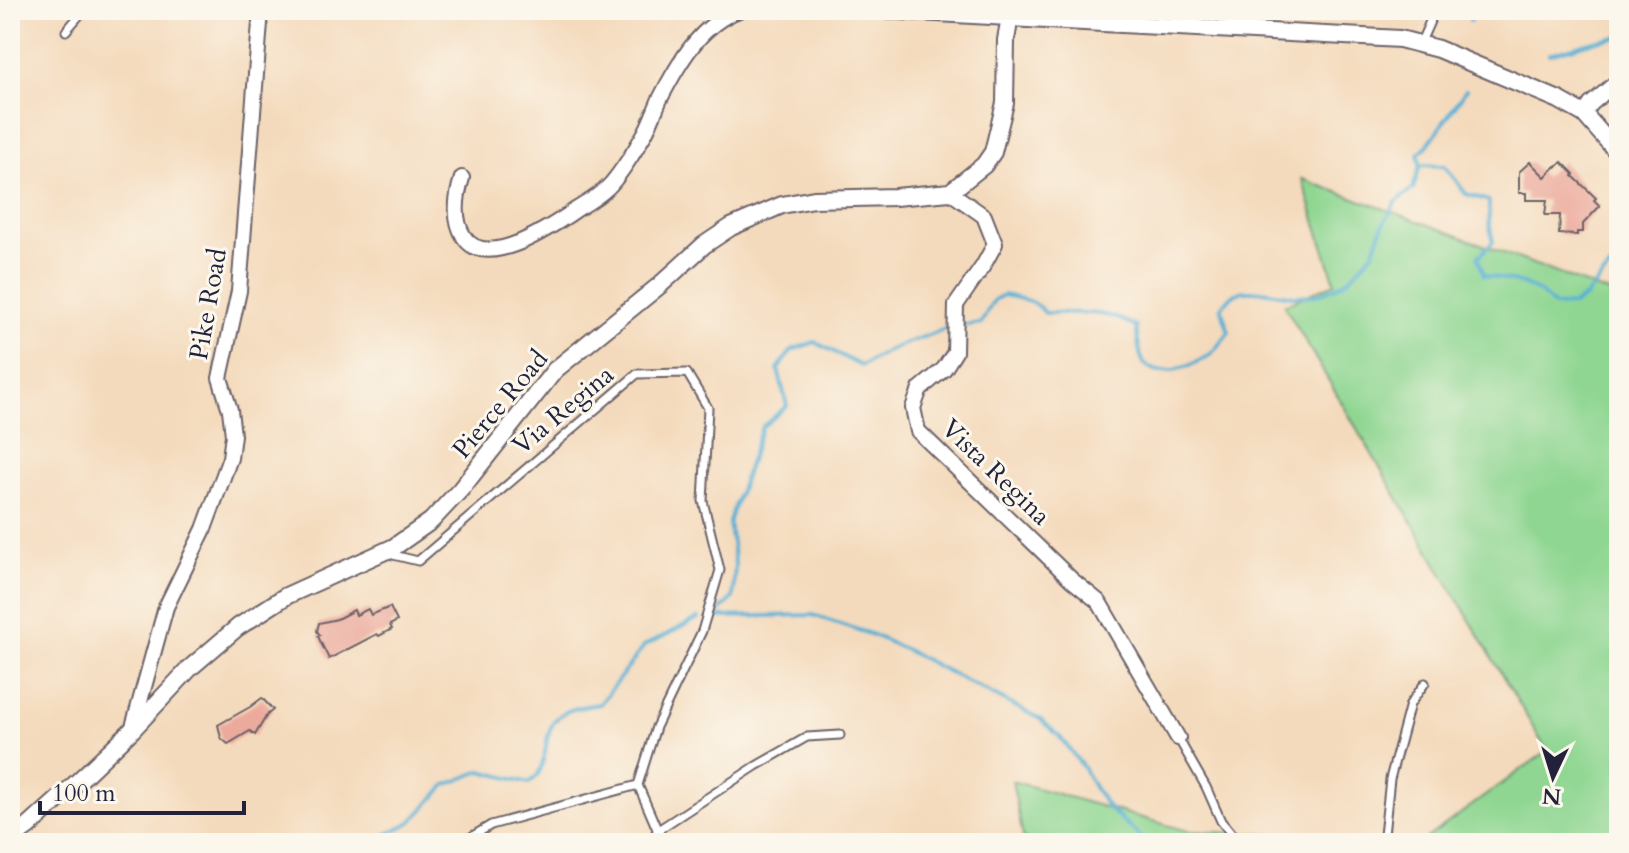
<svg xmlns="http://www.w3.org/2000/svg" width="1629" height="853" viewBox="0 0 1629 853" font-family="Cardo,serif">
<style>
.green{fill:#8ed691;stroke:#587c66;stroke-width:2}
.lines{fill:none;stroke-linecap:round;stroke-linejoin:round}
.stream{stroke:#55afd3;stroke-width:4}
.building{fill:#ecaa9c}
.service-casing{stroke:#6c6268;stroke-width:11}
.minor-casing{stroke:#6c6268;stroke-width:18}
.tertiary-casing{stroke:#6c6268;stroke-width:20}
.service{stroke:#fff;stroke-width:7}
.minor{stroke:#fff;stroke-width:14}
.tertiary{stroke:#fff;stroke-width:16}
.labels{text-anchor:middle;dominant-baseline:central;stroke-width:6;stroke-linejoin:round;paint-order:stroke}
.street-label{font-size:26px;fill:#22223b;stroke:#fbf7ec}
</style>
<rect width="100%" height="100%" fill="#fbf7ec"/>
<filter id="ink" filterUnits="userSpaceOnUse"><feTurbulence type="fractalNoise" baseFrequency=".0125" numOctaves="2"/><feDisplacementMap in="SourceGraphic" scale="16" xChannelSelector="R" yChannelSelector="G"/><feConvolveMatrix kernelMatrix="1 2 1 2 8 2 1 2 1" color-interpolation-filters="sRGB"/></filter>
<filter id="wash" filterUnits="userSpaceOnUse"><feTurbulence type="fractalNoise" baseFrequency=".006" numOctaves="4" result="noise"/><feDisplacementMap in="SourceGraphic" scale="32" xChannelSelector="R" yChannelSelector="G"/><feGaussianBlur stdDeviation="1.8" result="paint"/><feColorMatrix in="noise" values="0 0 0 0 0 0 0 0 0 0 0 0 0 0 0 0 0 1.4 0 .05"/><feComposite in="paint" operator="in"/></filter>
<g filter="url(#wash)">
<rect width="100%" height="100%" fill="#f4dabc"/>
<!-- green -->
<path class="green" d="M1302 179 1478 243 1619 297V843H1420L1547 751 1284 305 1335 283Z
M1012 781 1188 831 1284 835 1290 843H1027L1023 837Z"/>
<g class="lines">
<!-- stream -->
<path class="stream" d="M1470 21 1471 10
M1549 54 1595 41 1619 37
M1420 165 1418 154 1427 146 1466 90
M959 326 981 323 994 300 1003 295C1019 298 1035 300 1045 313 1078 313 1107 309 1136 327 1138 337 1138 355 1144 363 1159 380 1192 366 1208 356 1216 350 1222 340 1229 332L1221 307 1232 296 1243 291H1262L1294 296 1317 295 1336 287 1350 278 1374 251 1383 225 1396 202 1413 189 1420 165 1445 166 1466 194 1489 201V222L1493 242 1478 257 1484 275C1510 280 1537 284 1554 306L1573 305 1585 297 1612 266H1619
M713 617 733 598 735 564 729 522 762 427 787 406 778 369 792 350 815 342 861 366 891 349 950 327
M716 617 813 615 873 635 906 650 1040 719 1059 736 1083 767 1095 789 1110 810 1148 843
M369 843 411 822 446 785 481 771 529 783C553 769 538 729 562 714 573 707 588 706 600 704L644 646 699 618"/>
</g>
<g id="blocks">
<!-- building -->
<path class="building" d="M1530 162 1545 177 1556 166 1557 167 1562 162 1574 174 1573 176 1596 198 1594 200 1600 206 1583 224V232H1577V235L1559 234 1560 215H1545L1547 200H1526V193H1519V172Z
M390 607 397 621 390 625 392 629 379 636 377 634 329 659 321 643 318 636 320 635 317 631 319 623 337 619 354 610 356 615 368 609 371 615Z
M262 698 273 710 267 715 255 735 250 731 228 744 221 738 218 725 250 707Z"/>
</g>
</g>
<g filter="url(#ink)">
<use href="#blocks" fill-opacity="0" stroke="#6c6268" stroke-width="2"/>
<g class="lines">
<!-- service casing -->
<g class="service-casing">
<path id="service" d="M66 31 84 10
M1420 44 1435 10
M389 554 418 561 637 374 687 373 708 408 703 501 720 570 702 631 656 727 638 785 663 843
M1178 738 1206 787 1221 821 1239 843
M461 843 491 825 638 785
M649 843 658 830 756 766 807 737 840 735
M1378 843 1384 835 1390 779 1410 704 1425 683"/>
</g>
<!-- minor casing -->
<g class="minor-casing">
<path id="minor" d="M865 10 1009 18
M1584 114 1591 104 1619 80
M462 178C456 197 453 219 464 237 486 272 554 225 577 209 589 202 602 194 611 184 622 171 637 147 645 133 651 122 655 110 660 99 678 64 700 24 739 10
M950 192 984 216 995 244 983 266 956 305 955 352 944 369 920 389 913 408 918 431 1072 580 1099 602 1178 738
M133 727 166 607 204 529 230 458 233 435 230 410 220 378 239 291 261 10"/>
</g>
<!-- tertiary casing -->
<g class="tertiary-casing">
<path id="tertiary" d="M1009 18 1400 39 1438 49 1559 100 1584 114 1619 154
M10 840 28 827 71 788 132 730 190 668 238 627 286 596 394 547 431 521 461 489 555 370 660 285 704 245 731 227 782 205 814 199 895 197 950 192 984 165 993 152 1005 103 1006 40 1011 10"/>
</g>
<!-- service -->
<use href="#service" class="service"/>
<!-- minor -->
<use href="#minor" class="minor"/>
<!-- tertiary -->
<use href="#tertiary" class="tertiary"/>
</g>
</g>
<g class="labels">
<!-- street labels -->
<g class="street-label">
<text transform="translate(208 304) rotate(-80)">Pike Road</text>
<text transform="translate(500 404) rotate(-50)">Pierce Road</text>
<text transform="translate(563 410) rotate(-40)">Via Regina</text>
<text transform="translate(996 472) rotate(44)">Vista Regina</text>
</g>
</g>
<!-- margin -->
<rect width="1629" height="853" fill="none" stroke="#fbf7ec" stroke-width="40"/>
<!-- north arrow -->
<g transform="translate(1553 777) rotate(184)" stroke="#fbf7ec" stroke-width="6" paint-order="stroke">
<path d="M0-6L14 30L0 20L-14 30Z" fill="#22223b"/>
<text y="-12" font-size="22" font-weight="bold" text-anchor="middle" fill="#22223b">N</text>
</g>
<!-- scale -->
<path d="M40 801v12h204v-12" fill="none" stroke="#22223b" stroke-width="4"/>
<text x="52" y="801" font-size="24" fill="#22223b" stroke="#fbf7ec" stroke-width="6" paint-order="stroke">100 m</text>
</svg>
